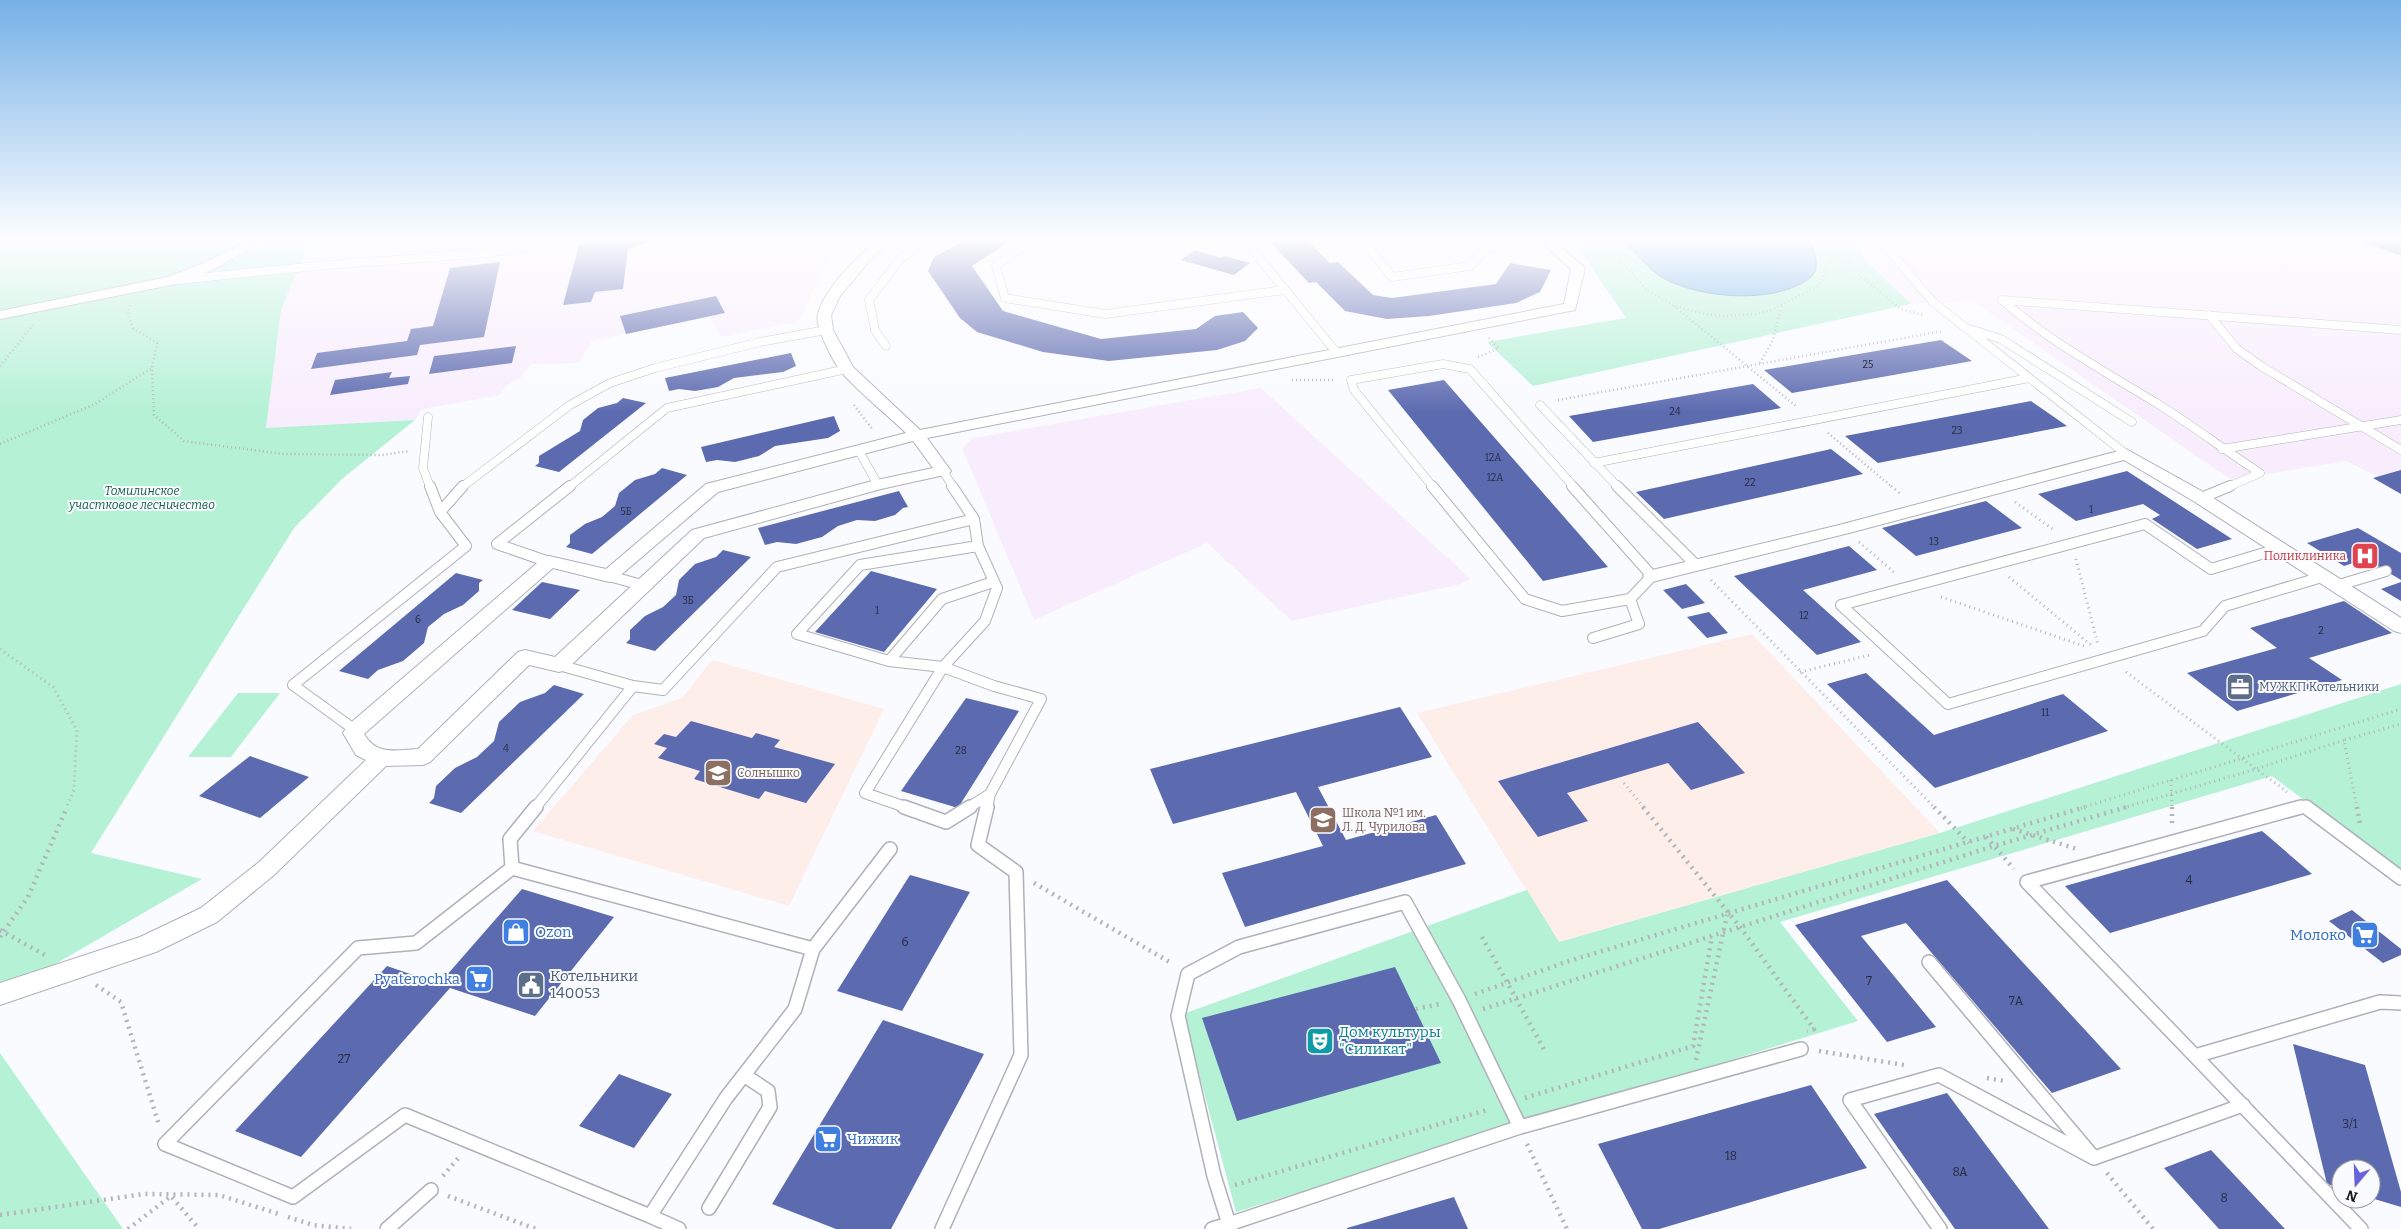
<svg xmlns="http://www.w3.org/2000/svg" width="2401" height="1229" viewBox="0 0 2401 1229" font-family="Bitter,serif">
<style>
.industrial{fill:#f8edfd}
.education{fill:#fdeeea}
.green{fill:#b4f1d5}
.water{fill:#68ace6;stroke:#4f7fa8}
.building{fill:#5c6ab0}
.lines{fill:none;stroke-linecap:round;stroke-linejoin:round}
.lane-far2-casing{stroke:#afb1b9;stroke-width:9}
.lane-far1-casing{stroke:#afb1b9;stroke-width:12}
.lane-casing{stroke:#afb1b9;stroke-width:16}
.street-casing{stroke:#afb1b9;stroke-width:2}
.path-far2{stroke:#b4b5b9;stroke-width:2.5;stroke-dasharray:1 3;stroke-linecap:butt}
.path-far1{stroke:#b4b5b9;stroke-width:3;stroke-dasharray:1 4;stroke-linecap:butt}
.path{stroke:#b4b5b9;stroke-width:4.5;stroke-dasharray:2 5;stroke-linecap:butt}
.lane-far2{stroke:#fff;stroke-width:8}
.lane-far1{stroke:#fff;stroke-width:10}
.lane{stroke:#fff;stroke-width:13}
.street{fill:#fff;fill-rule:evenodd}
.labels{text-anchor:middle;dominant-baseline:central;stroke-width:4;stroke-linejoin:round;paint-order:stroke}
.number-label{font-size:10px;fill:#272b3f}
.park-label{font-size:12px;font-style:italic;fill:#156045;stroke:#fafbff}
.health-label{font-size:12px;fill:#be3a42;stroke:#fafbff;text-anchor:end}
.service-label{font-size:12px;fill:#4e5e75;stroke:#fafbff;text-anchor:start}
.education-label{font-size:12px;fill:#785e54;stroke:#fafbff;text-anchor:start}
.near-number-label{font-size:12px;fill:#272b3f}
.near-shop-label{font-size:15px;fill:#366cbe;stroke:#fafbff;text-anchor:start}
.near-service-label{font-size:15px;fill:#4e5e75;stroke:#fafbff;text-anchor:start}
.near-culture-label{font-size:15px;fill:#0d838f;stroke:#fafbff;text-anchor:start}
</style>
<rect width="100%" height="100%" fill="#fafbff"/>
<!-- industrial -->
<path class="industrial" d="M343 241H837L799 321 722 337 709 317 592 341 579 363 531 364 520 378 507 385 500 395 422 409 415 420 266 428 281 310 307 247Z
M1856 241H2401V488L2346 461 2231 480 1973 301 1911 304 1866 261Z
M1261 388 1471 579 1461 584 1292 621 1207 543 1034 620 962 448 973 438Z"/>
<!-- education -->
<path class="education" d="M1752 634 1940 833 1558 942 1417 713Z
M712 660 884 709 789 906 533 831 633 715 682 698Z"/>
<!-- green -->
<path class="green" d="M0 241H343L307 247 281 310 266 428 415 420 342 479 294 528 91 853 202 879 0 996Z
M1574 241H1856L1866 261 1911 304 1533 386 1487 342 1626 318Z
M2401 684V872L2272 776 1780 922 1858 1021 1236 1212 1183 1014 1527 890 1559 942 1940 833Z
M238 693H280L231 757H188Z
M0 1053 123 1229H0Z"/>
<!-- water -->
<path class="water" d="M1623 241H1810C1813 249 1817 257 1816 266 1816 275 1809 279 1802 283 1767 303 1701 298 1665 279 1650 271 1636 253 1623 241Z"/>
<!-- building -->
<path class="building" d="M593 241H650L628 249 623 289 595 292 591 302 563 305 579 245Z
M964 241H1010L972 266 1003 311 1101 339 1196 329 1215 316 1243 312 1258 328 1245 341 1217 350 1109 361 1043 352 977 332 960 318 928 271 934 257Z
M1269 241H1308L1330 263 1338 262 1373 295 1392 298 1496 284 1510 263 1551 270 1540 292 1516 303 1429 316 1387 319 1345 311 1316 282 1309 283Z
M2361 241H2398L2401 242V254L2398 255Z
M1195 250 1221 258 1224 256 1250 263 1234 275 1181 260Z
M500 262 484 337 420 345 417 355 311 369 317 353 407 341 411 329 433 326 450 268Z
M716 296 725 313 626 334 620 316Z
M1941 340 1972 361 1792 393 1764 370Z
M516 346 512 363 429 374 434 356Z
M791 353 796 366 783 372 734 378 718 387 695 391 679 389 669 391 665 378Z
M392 372 389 378 410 376 408 384 330 395 335 380Z
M1444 380 1608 567 1543 581 1388 390Z
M1753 384 1781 408 1593 442 1569 416Z
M623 398 646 403 559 472 535 466 539 463V456L580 431 583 420 598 408 617 403Z
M2031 401 2067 426 1878 463 1845 436Z
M834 416 840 431 828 438 775 446 759 456 735 462 717 460 706 462 701 447Z
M1831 449 1863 474 1664 519 1636 492Z
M662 468 687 475 592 554 566 547 570 543V535L585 524 602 517 615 506 619 493 635 480 655 474Z
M2401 470V494L2373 478Z
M2127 471 2232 539 2197 549 2152 519 2160 515 2143 504 2076 521 2038 494Z
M899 491 908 507 903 508 895 515 875 521 857 520 838 526 822 537 796 544 777 542 765 545 758 528Z
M1986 501 2022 528 1916 556 1882 528Z
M2358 528 2401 553V580L2366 559 2344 566 2307 543Z
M1849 546 1877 570 1803 590 1861 642 1817 655 1734 576Z
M723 550 751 557 655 651 626 643 630 639V630L645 616 663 607 676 595 679 580 695 564 716 557Z
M871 571 937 589 884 652 815 632Z
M456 573 483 580 479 583V591L463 605 444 614 428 627 424 643 403 661 378 670 368 679 339 671Z
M542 582 580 590 550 619 512 610Z
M2401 582V601L2381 589Z
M1686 584 1705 603 1682 609 1663 590Z
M2344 601 2392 633 2309 658 2342 680 2237 711 2187 673 2277 648 2250 628Z
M1709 612 1728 633 1707 638 1687 617Z
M1866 673 1934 735 2063 694 2108 731 1935 788 1827 684Z
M554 685 584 694 461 813 429 803 434 798 436 786 455 768 477 757 494 741 499 722 520 702 545 693Z
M966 698 1019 711 958 808 901 791Z
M1400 707 1432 757 1318 787 1346 840 1436 815 1466 864 1245 927 1222 873 1323 846 1296 792 1173 824 1150 769Z
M691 721 752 738 756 733 780 740 774 747 835 764 806 803 765 791 759 799 694 779 700 771 658 758 667 748 654 744 664 734 676 737Z
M1698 722 1745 773 1691 790 1668 763 1567 793 1588 821 1538 837 1498 781Z
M250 756 309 777 260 818 199 796Z
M2262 831 2312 874 2110 933 2065 886Z
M910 875 970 892 902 1011 837 991Z
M1947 880 2121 1069 2052 1093 1906 923 1861 936 1936 1027 1887 1042 1795 925Z
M522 889 614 917 535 1016 450 988 301 1157 235 1131 387 966 439 984Z
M2352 910 2401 949V955L2383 963 2329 921Z
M1395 967 1441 1063 1237 1121 1202 1018Z
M883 1020 984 1054 891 1229H836L772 1204Z
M2293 1044 2365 1065 2401 1192V1207L2371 1198V1169H2341V1188L2327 1184Z
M619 1074 672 1094 634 1148 579 1126Z
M1811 1085 1867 1168 1659 1229H1642L1598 1144Z
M1947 1093 2049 1229H1955L1874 1114Z
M2211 1150 2285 1229H2219L2164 1168Z
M1454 1197 1468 1229H1347V1228Z"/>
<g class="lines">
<!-- lane-far2 casing -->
<g class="lane-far2-casing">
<path id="lane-far2" d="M1033 241 996 265 1005 298 1105 314 1284 290
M1245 241 1337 353
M1363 241 1392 277 1470 266 1487 247 1539 241
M1881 241 1933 302 2126 454
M177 280 327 265 488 253 554 241
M2002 300 2401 330
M2002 300C2050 342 2104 371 2158 404 2193 426 2226 451 2260 473L2228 487
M2209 315 2237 349 2261 366 2401 450
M1970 329 2001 339 2132 422
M886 346 875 330 869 300 900 259 925 241
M1540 405 1618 487
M428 417 423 468 430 487
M2222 449 2401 420
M859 451 878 485
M1594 463 2029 378
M943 471 953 487
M462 487 570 405 610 383 655 368 760 342 826 330
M569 487 667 408 847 369
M1433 487 1354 390 1351 380 1443 364 1470 369 1574 487"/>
</g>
<!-- lane-far1 casing -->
<g class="lane-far1-casing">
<path id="lane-far1" d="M1432 486 1525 599 1562 611 1630 599 1652 576 1572 486
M1617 486 1696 565
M2201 498 2230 486
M440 512 463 486
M978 546 860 565 797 634 889 661 942 599 993 582
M549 562 497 544 570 486
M609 576 642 585
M2339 585 2386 571
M1841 605 1948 704 2203 631 2225 606 2325 576
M1841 605 2145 524 2211 569 2281 548
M1593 638 1639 624 1630 599
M889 661 943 667 985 621 997 588 978 546 974 519 952 486
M559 665 633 686 663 690 777 567 974 519
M355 730 293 685 466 546 440 512 430 486
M535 808 633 686
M908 808 865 793 943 667 994 686 1041 699 990 794 968 808
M987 808 990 794
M2297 808 2305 806 2308 808"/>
</g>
<!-- lane casing -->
<g class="lane-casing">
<path id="lane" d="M904 807 946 822 970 807
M2306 807 2401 878
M512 868 510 839 536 807
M512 868 813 949 795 1009 726 1098 650 1216 405 1115 293 1197 165 1144 358 948 416 943Z
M1405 902 1459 1000 1520 1127 1229 1224 1214 1176 1178 1016 1188 974 1239 947Z
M813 949 890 849
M1929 962 2094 1158 2243 1105
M2195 1056 2027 882 2301 807
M1520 1127 1801 1049
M709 1208 770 1107 768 1091 744 1075
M650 1216 679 1229
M1229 1224 1230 1229
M387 1229 431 1190
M942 1229 1021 1055 1016 872 978 845 987 807
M1212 1229 1229 1224
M1940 1229 1850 1100 1939 1075 2094 1158
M2361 1229 2195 1056 2380 1002 2401 1003"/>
</g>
<!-- street casing -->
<g class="street-casing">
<path id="street" d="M248 241H263L214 269 176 284 0 319V311L168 277 204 263Z
M877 241H891L871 259 840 296 831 315 833 330 853 367 920 430 1564 304 1571 269 1540 241H1554L1585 268 1575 310 927 438 951 471 949 474 881 489 704 538 566 670 559 672 529 665 430 762 423 765 386 766 274 875 217 922 156 952 0 1005V983L140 937 201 908 258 863 366 760 356 755 343 733 348 725 543 558 549 556 606 569 706 484 906 433C885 413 861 394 842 373 834 363 814 326 818 314 824 289 858 256 877 241ZM913 441 933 468 872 481 692 530 555 657 525 650 518 652 418 749C395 750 377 756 364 734L553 568 609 582 615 580 718 492Z
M2126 449 2207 494 2401 618V633L2394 631 2195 502 2124 460 1849 533 1652 582 1646 580 1643 576 1646 572 1652 570 1839 525Z"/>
</g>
<!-- path-far2 -->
<path class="path-far2" d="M1602 241 1648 291 1674 306 1705 314 1725 316 1756 314 1771 310 1818 286 1836 246 1835 241
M1836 246 1859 275 1901 309 1923 315
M130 305 128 312 133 328 157 343 152 368 154 415 184 441 283 454 382 455 409 451
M1674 306 1797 407
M1478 357 1499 348 1489 338
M1760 363 1773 340 1782 304
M0 366 33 325
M1292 380H1336
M1558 400 1943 331
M854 405 873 430
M1828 433 1892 487
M0 444 95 404 152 368"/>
<!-- path-far1 -->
<path class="path-far1" d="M1891 486 1902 495
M2015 502 2054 530
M1859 542 1896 574
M2076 559 2098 645
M2009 577 2091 645
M1711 580 1935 808
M1941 597 2084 646
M0 649 53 687 77 730 74 790 66 808
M1800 672 1870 655
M2126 672 2287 792
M2171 780 2172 808
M1624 783 1644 808
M2081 808 2401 709
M2123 808 2256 769 2344 740
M2357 808 2344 740 2401 724"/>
<!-- path -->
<path class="path" d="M1643 807 1740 927 1814 1029 1807 1031
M1934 807 1969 843
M2172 807V824
M2357 807 2360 823
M2013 829 2077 849
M1986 837 2014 869
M1034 883 1173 964
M0 930 45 955
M0 937 28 897 67 807
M1482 937 1546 1053
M96 985 121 1002 159 1125
M1475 994 1572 960 2085 807
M1416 1009 1440 1004
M1483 1009 1994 846 2127 807
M1819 1051 1904 1065
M1696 1060 1727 915
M1987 1078 2005 1081
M1525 1098 1693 1046 1712 936
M1527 1144 1567 1229
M2107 1173 2153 1229
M443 1176 460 1156
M1235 1185 1490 1109
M448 1196 536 1229
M0 1215 144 1194 219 1195 282 1215
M288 1217 313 1225 351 1229
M128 1229 171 1196 199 1229"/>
<!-- lane-far2 -->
<use href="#lane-far2" class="lane-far2"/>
<!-- lane-far1 -->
<use href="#lane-far1" class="lane-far1"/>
<!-- lane -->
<use href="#lane" class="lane"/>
<!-- street -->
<use href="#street" class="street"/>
</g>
<!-- sky -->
<linearGradient id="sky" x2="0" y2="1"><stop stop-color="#75b1e7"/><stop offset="0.58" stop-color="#fdfdff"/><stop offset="1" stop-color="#fdfdff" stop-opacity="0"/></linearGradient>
<rect width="2401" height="413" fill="url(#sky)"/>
<!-- icons -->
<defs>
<g id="hospital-square" transform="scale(1.4375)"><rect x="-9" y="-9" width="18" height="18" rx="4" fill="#e0444e" stroke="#fafbff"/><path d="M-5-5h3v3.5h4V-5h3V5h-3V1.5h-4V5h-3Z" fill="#fff"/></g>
<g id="office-square" transform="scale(1.4375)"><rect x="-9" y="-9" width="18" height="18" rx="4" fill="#5c6f8a" stroke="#fafbff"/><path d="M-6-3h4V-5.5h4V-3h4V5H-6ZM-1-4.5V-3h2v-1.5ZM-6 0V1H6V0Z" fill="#fff"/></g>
<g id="school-square" transform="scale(1.4375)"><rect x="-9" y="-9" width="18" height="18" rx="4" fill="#8d6e63" stroke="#fafbff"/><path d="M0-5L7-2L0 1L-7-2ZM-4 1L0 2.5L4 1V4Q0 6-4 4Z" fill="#fff"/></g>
<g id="shop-square" transform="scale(1.4375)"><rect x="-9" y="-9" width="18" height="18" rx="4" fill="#3f7fe0" stroke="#fafbff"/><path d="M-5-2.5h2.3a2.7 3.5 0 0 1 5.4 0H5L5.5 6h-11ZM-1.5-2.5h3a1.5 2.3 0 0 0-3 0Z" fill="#fff"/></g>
<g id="supermarket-square" transform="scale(1.4375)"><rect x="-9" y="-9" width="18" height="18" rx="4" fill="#3f7fe0" stroke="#fafbff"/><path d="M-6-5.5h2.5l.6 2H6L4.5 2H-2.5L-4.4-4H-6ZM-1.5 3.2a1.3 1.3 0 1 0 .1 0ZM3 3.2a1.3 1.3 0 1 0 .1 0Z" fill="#fff"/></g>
<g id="civic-square" transform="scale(1.4375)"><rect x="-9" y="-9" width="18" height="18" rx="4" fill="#5c6f8a" stroke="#fafbff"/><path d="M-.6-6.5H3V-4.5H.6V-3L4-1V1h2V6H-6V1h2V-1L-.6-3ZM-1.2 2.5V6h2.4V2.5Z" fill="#fff"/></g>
<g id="theatre-square" transform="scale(1.4375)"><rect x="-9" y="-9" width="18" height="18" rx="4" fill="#0f9aa8" stroke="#fafbff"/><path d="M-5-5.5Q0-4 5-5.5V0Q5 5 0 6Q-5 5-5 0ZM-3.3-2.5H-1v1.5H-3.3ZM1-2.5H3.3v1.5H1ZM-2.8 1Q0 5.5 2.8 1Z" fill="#fff"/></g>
</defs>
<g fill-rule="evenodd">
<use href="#hospital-square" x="2365" y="556"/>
<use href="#office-square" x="2240" y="687"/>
<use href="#school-square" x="718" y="773"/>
<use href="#school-square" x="1323" y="820"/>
<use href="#shop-square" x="516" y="932"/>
<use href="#supermarket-square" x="2365" y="935"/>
<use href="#supermarket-square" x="479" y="979"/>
<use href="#civic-square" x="531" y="985"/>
<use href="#theatre-square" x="1320" y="1041"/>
<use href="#supermarket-square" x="828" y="1139"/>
</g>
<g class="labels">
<!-- number labels -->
<g class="number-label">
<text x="1868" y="365">25</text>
<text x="1675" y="412">24</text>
<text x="1957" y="431">23</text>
<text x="1493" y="458">12А</text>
<text x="1495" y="478">12А</text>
<text x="1750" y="483">22</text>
<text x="2091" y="510">1</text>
<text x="626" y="512">5Б</text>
<text x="1934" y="542">13</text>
<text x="688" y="601">3Б</text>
<text x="877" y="611">1</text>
<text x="1804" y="616">12</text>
<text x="418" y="620">6</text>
<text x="2321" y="631">2</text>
<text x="2045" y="713">11</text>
<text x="506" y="749">4</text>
<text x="961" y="751">28</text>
</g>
<!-- park labels -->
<g class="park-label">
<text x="142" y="491">Томилинское<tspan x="142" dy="14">участковое лесничество</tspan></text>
</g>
<!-- health labels -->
<g class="health-label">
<text x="2346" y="556">Поликлиника</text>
</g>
<!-- service labels -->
<g class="service-label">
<text x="2259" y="687">МУЖКП Котельники</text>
</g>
<!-- education labels -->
<g class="education-label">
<text x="737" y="773">Солнышко</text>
<text x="1342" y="813">Школа №1 им.<tspan x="1342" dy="14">Л. Д. Чурилова</tspan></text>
</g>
<!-- near-number labels -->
<g class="near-number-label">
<text x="2189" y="880">4</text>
<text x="905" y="942">6</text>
<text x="1869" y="981">7</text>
<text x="2016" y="1001">7А</text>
<text x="344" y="1059">27</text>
<text x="2350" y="1124">3/1</text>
<text x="1731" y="1156">18</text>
<text x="1960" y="1172">8А</text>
<text x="2224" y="1198">8</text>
</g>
<!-- near-shop labels -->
<g class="near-shop-label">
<text x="535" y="932">Ozon</text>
<text x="2346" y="935" text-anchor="end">Молоко</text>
<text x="460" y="979" text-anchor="end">Pyaterochka</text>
<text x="847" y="1139">Чижик</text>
</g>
<!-- near-service labels -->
<g class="near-service-label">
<text x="550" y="976">Котельники<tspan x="550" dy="17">140053</tspan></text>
</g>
<!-- near-culture labels -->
<g class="near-culture-label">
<text x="1339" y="1032">Дом культуры<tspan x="1339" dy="17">"Силикат"</tspan></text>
</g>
</g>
<!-- north arrow -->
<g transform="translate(2356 1184) rotate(199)"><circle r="24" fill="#fafbff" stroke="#9e9fa3"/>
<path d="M0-4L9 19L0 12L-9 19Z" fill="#6663dd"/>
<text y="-8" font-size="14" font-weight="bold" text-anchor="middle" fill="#151619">N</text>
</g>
</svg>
